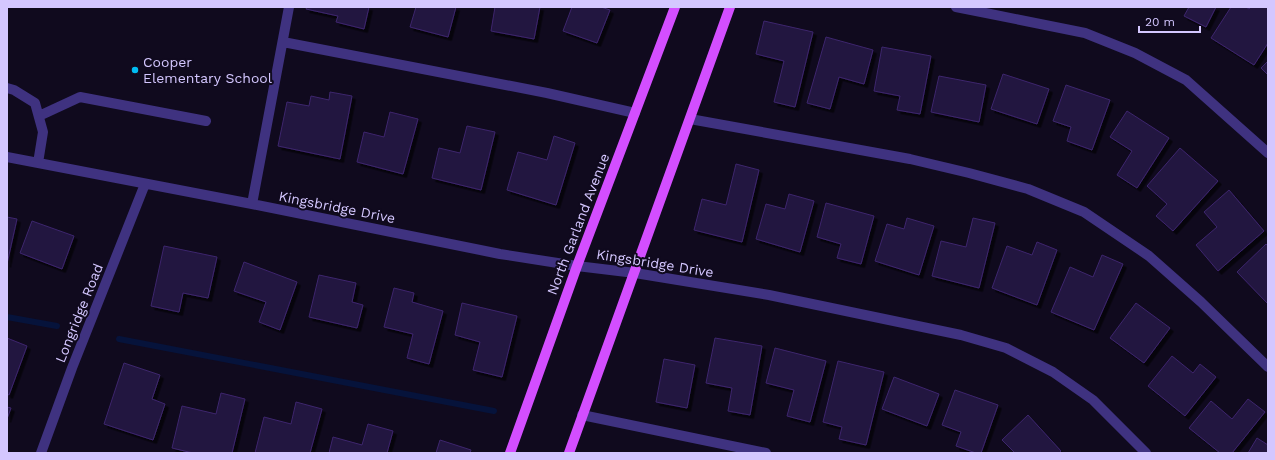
<svg xmlns="http://www.w3.org/2000/svg" width="1275" height="460" viewBox="0 0 1275 460" font-family="'Work Sans',sans-serif">
<style>
.lines{fill:none;stroke-linecap:round;stroke-linejoin:round}
.stream{stroke:#06133b;stroke-width:6}
.building{fill:#231540;stroke:#3d266d;filter:url(#shadow)}
.minor{stroke:#3f3280;stroke-width:10}
.major{stroke:#d34eff;stroke-width:10}
.poi-dot{fill:#00bcf2;stroke:#100a1e;stroke-width:1.5}
.labels{text-anchor:middle;dominant-baseline:central;stroke-width:4;stroke-linejoin:round;paint-order:stroke}
.poi-label{font-size:14px;fill:#d4c7ff;stroke:#100a1e;text-anchor:start}
.street-label{font-size:14px;fill:#d4c7ff;stroke:#100a1e}
</style>
<defs>
<filter id="shadow"><feDropShadow dx="3.5" dy="3.5" stdDeviation="0" flood-color="#0009"/></filter>
</defs>
<rect width="100%" height="100%" fill="#100a1e"/>
<g class="lines">
<!-- stream -->
<path class="stream" d="M7 317 57 326
M119 339 494 411"/>
</g>
<!-- building -->
<path class="building" d="M307 7H369L364 29 336 22 338 16 306 9Z
M416 7H456L448 37 410 27Z
M495 7H540L534 39 491 31Z
M572 7H601L610 10 597 43 563 31Z
M1189 7H1216L1206 27 1184 16Z
M1231 7H1246L1249 9 1251 7H1268V43L1254 65 1211 38Z
M764 21 813 32 795 107 774 102 784 61 756 54Z
M826 37 873 50 864 84 839 77 830 109 807 103Z
M882 47 931 56 920 114 897 110 900 96 874 91Z
M1268 61V75L1261 68Z
M1003 74 1049 89 1037 124 991 109Z
M939 76 986 85 979 122 931 112Z
M1066 85 1110 100 1092 150 1067 141 1071 127 1053 121Z
M330 92 352 96 340 159 278 146 287 102 309 106 311 96 329 100Z
M1127 111 1169 138 1137 188 1117 175 1132 151 1110 137Z
M390 112 418 119 403 174 357 162 364 132 384 137Z
M467 126 495 132 481 190 432 178 439 148 460 153Z
M554 136 575 143 556 205 507 190 518 152 547 160Z
M1180 148 1218 181 1173 231 1156 216 1167 204 1147 186Z
M736 164 759 170 742 242 694 230 702 199 726 205Z
M1229 190 1264 231 1218 271 1196 245 1217 227 1204 212Z
M789 194 814 201 800 252 756 239 766 204 785 209Z
M826 203 874 216 861 264 837 258 841 244 817 237Z
M7 217 17 219 7 264Z
M907 218 934 226 919 275 875 261 887 224 904 229Z
M973 218 995 223 979 288 932 276 941 241 966 247Z
M32 221 74 236 62 269 20 253Z
M1037 242 1057 250 1037 305 992 288 1007 246 1032 255Z
M1266 244 1268 246V304L1237 272Z
M164 246 217 257 208 298 183 293 179 312 151 306Z
M1102 255 1123 264 1094 330 1051 312 1070 267 1093 277Z
M244 262 297 282 280 330 259 322 266 302 234 291Z
M319 275 356 283 352 302 363 305 357 328 309 317Z
M394 288 414 293 412 302 443 311 429 364 407 358 413 334 384 327Z
M462 303 517 316 502 377 473 370 480 342 455 335Z
M1136 303 1170 328 1144 363 1110 338Z
M7 338 27 346 9 395 7 394Z
M715 338 762 346 750 415 728 411 732 388 706 383Z
M775 348 826 361 810 422 787 416 794 390 766 383Z
M1172 356 1193 373 1200 364 1216 377 1185 416 1148 386Z
M664 359 695 365 687 408 656 402Z
M838 361 884 372 866 445 839 439 842 427 823 422Z
M124 363 160 375 152 399 165 404 153 440 104 424Z
M894 377 939 394 927 426 882 409Z
M955 390 998 405 981 453H976L956 446 961 432 942 425Z
M221 393 245 399 232 453H193L172 448 182 406 216 414Z
M1248 399 1265 412 1232 453H1220L1189 428 1211 401 1232 419Z
M296 402 322 409 310 453H255L264 417 291 424Z
M7 407 11 408 7 419Z
M1028 415 1061 451 1059 453H1015L1002 440Z
M368 424 393 431 387 453H329L333 437 362 445Z
M1257 438 1268 445V453H1248Z
M440 440 471 450 470 453H436Z"/>
<g class="lines">
<!-- minor -->
<path class="minor" d="M956 7 1085 33 1135 53 1186 80 1268 153
M283 42 547 93 635 113
M7 88 14 90 35 103 43 132 38 163
M39 116 80 97 206 121
M690 119 910 159 969 173 1028 189 1084 212 1149 256 1201 302 1268 367
M7 157 252 204 500 254 577 266 635 273 769 295 961 335 1006 348 1053 372 1093 400 1146 453
M252 204 289 7
M582 415 766 453
M41 453 72 368 145 184"/>
<!-- major -->
<path class="major" d="M510 453 577 266 675 7
M569 453 730 7"/>
</g>
<!-- markers -->
<circle class="poi-dot" cx="135" cy="70" r="4"/>
<g class="labels">
<!-- poi labels -->
<g class="poi-label">
<text x="143" y="62">Cooper<tspan x="143" dy="16">Elementary School</tspan></text>
</g>
<!-- street labels -->
<g class="street-label">
<text transform="translate(337 207) rotate(11)">Kingsbridge Drive</text>
<text transform="translate(578 224) rotate(-69)">North Garland Avenue</text>
<text transform="translate(655 263) rotate(9)">Kingsbridge Drive</text>
<text transform="translate(79 313) rotate(-68)">Longridge Road</text>
</g>
</g>
<!-- border -->
<rect width="1275" height="460" fill="none" stroke="#d4c7ff" stroke-width="16"/>
<!-- scale -->
<path d="M1139 26v6h61v-6" fill="none" stroke="#d4c7ff" stroke-width="2"/>
<text x="1145" y="26" font-size="12" fill="#d4c7ff" stroke="#100a1e" stroke-width="3" paint-order="stroke">20 m</text>
</svg>
